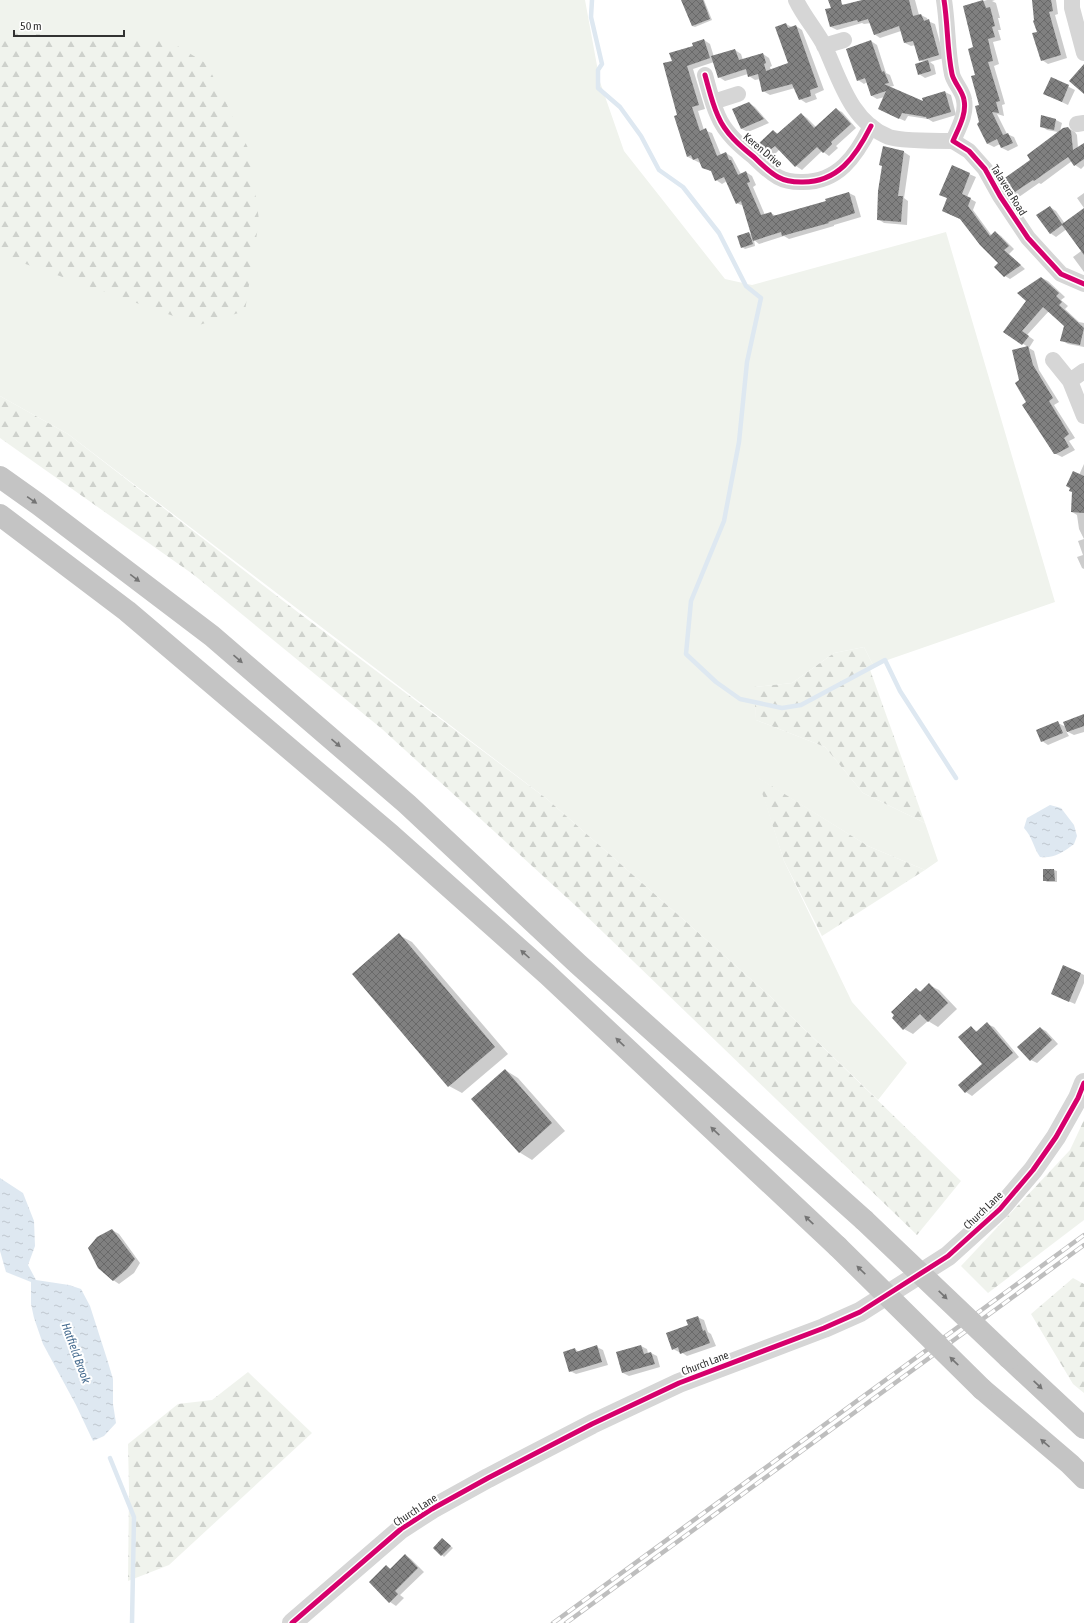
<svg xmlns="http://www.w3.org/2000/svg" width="1084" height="1623" viewBox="0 0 1084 1623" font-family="'Asap Condensed',sans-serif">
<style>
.grass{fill:#f0f3ed}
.forest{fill:url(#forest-firs)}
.water{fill:url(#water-ripples)}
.shadow{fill:#0003}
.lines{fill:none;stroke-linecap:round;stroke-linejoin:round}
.stream{stroke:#dee8f1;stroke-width:4.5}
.building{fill:url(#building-cross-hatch)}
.minor{stroke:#d6d6d6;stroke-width:16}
.tertiary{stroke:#d6d6d6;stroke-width:20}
.motorway{stroke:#c4c4c4;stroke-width:22}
.rail-casing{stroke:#bebebe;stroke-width:4.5}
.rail{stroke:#fff;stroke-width:3;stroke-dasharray:9;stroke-linecap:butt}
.motorway-bridge{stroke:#c4c4c4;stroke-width:22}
.cycleway-casing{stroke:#fff;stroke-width:8}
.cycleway{stroke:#d6006c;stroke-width:5}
.oneway{fill:#747474}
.labels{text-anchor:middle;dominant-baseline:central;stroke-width:4;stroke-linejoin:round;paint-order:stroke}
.street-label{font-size:11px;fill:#323232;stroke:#fff}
.water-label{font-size:12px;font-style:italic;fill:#456b8f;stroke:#fff}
</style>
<defs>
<pattern id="forest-firs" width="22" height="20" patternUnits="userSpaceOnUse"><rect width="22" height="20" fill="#f0f3ed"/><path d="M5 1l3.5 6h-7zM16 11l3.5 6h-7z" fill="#ced1cc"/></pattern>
<pattern id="water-ripples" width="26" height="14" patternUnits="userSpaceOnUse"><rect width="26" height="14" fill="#dee8f1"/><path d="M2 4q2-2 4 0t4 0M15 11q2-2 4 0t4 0" fill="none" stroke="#bfc7cf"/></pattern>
<pattern id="building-cross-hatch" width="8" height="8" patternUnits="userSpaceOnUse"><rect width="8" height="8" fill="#808080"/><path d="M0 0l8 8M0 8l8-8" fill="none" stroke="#696969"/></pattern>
</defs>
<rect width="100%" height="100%" fill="#fff"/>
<!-- grass -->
<path class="grass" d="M0 0H585L600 82 624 151 725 279 752 285 946 232 1055 602 873 665 864 647 834 653 792 683 755 687 756 720 825 747 863 793 925 823 938 861 925 870 868 846 758 778 784 861 852 1002 907 1063 878 1100 770 996 547 799 68 434 0 396Z"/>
<!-- forest -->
<path class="forest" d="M0 33 166 39 207 64 249 150 259 220 245 311 199 325 0 255Z
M0 396 68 434 299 613 547 799 770 996 961 1181 917 1235 577 907 382 729 194 575 0 438Z
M864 647 873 665 869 667 925 823 863 793 825 747 756 720 754 687 792 683 834 653Z
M757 777 868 846 925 870 822 936 784 861Z
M1084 1120V1220L988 1293 961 1266 1070 1150Z
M1073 1278 1084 1284V1393L1073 1384 1031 1314Z
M248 1372 312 1433 169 1565 128 1581 129 1490 128 1444 178 1404 212 1400Z"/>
<!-- water -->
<path class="water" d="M1050 805 1061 808 1074 825 1077 836 1074 844C1064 852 1053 859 1040 857 1033 847 1033 838 1024 828L1027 818Z
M0 1178 23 1193 34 1221 35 1246 28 1265 36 1280 69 1285 81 1289 90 1306 107 1359 113 1379V1404L116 1423 104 1436 93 1441 76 1405 43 1344 34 1318 31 1304V1282L6 1272 0 1251Z"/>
<!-- shadow -->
<path class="shadow" d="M682 0H704L712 20 695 27 692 26Z
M866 0H915L919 15H921L927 18 928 21 935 24 944 58 930 62 934 65 936 74 925 78 919 74 924 62 920 60 915 45 911 46 905 43 901 31 880 38 874 34 871 23 864 24 862 23 837 30 831 27 826 10 841 3 845 6Z
M987 0H995L992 1 996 3 1000 18H998L1001 30H998L1001 40 993 42 999 64 994 66 1005 104 1002 105 1004 116 997 114 1007 134 1014 137 1018 146 1008 151 1002 148 1000 144 994 147 988 144 978 124 980 123V105L976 76 974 48 964 7Z
M1033 0H1056L1058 14 1055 15 1067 58 1048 64 1042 60Z
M786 24 792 27 796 26 802 30 824 90 815 94 817 99 806 103 800 99 795 88 770 95 763 91 760 79 755 80 749 76 748 74 725 81 719 77 714 62 693 69 705 109 698 111 704 130 712 133 721 155 726 153 732 157 741 174 746 172 752 176 756 185 753 187 765 215 771 213 776 216 827 202 849 193 855 196 861 217 834 225V226L789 239 784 236 759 244 754 240 755 246 745 249 742 247 749 233 752 235 744 206 736 203 727 181 722 184 716 180 713 172 703 167 700 163 688 157 678 116 673 61 704 40 710 44 714 57 735 50 741 54 743 60 763 54 769 58 772 66 770 67 771 71 789 64Z
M871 41 877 45 886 73 890 75 894 86 888 87 925 103 945 92 951 95 956 115 933 122 928 119 908 116 905 121 885 112V97L877 99 872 96 867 82 864 84 858 80Z
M1051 78 1075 90 1068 105 1051 97Z
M749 103 755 107 769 123 748 132 742 129 733 110Z
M836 109 842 112 856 128 836 146 838 148 829 156 822 151 802 170 796 166 780 149 773 156 767 152 759 144 773 131 779 134 801 114 807 118 816 127Z
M1042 116 1056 120 1062 123 1060 131 1068 128 1075 132 1077 135 1078 148 1084 146V166L1081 169 1075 165 1072 161 1041 184 1039 183 1019 197 1013 193 1032 160 1058 132 1047 130 1041 126Z
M904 152 910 156 904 198 908 201 907 225 884 223 878 219Z
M953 167 976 177 967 197 976 202 973 210 992 236 995 232 1001 236 1014 249 1009 254 1025 269 1010 279 1005 276 999 263 962 220 943 211 948 198Z
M1084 193V208L1077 198Z
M1050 207 1056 211 1068 228 1056 237 1050 233Z
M1084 249V272L1073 257Z
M1042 278 1048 281 1065 297 1061 300 1068 306 1065 309 1079 322 1084 323V347L1068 344 1061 340 1065 325 1049 311 1027 335 1034 340 1029 348 1034 351 1039 370 1059 402 1054 405 1075 438 1069 441 1075 450 1062 457 1054 453 1028 403 1021 380 1028 347 1005 332Z
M1084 464V569L1082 568 1077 557 1083 555 1078 541 1084 539 1079 529 1077 515 1072 512 1079 475Z
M1084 716V732L1074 735 1066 731 1069 736 1048 745 1042 741 1058 723 1066 727Z
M1054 870 1057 871V882H1047L1044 880Z
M399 935 412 942 508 1054 462 1093 449 1086Z
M1080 973 1084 975V983L1075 1004 1052 994Z
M929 985 939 990 957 1009 938 1027 928 1021 913 1034 904 1029 916 989 922 992Z
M987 1024 994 1027 1019 1057 972 1096 966 1092 960 1085 984 1065 971 1027 978 1032Z
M1040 1028 1046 1031 1058 1044 1037 1063 1031 1060Z
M505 1070 518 1078 565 1131 532 1160 519 1152Z
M112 1230 119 1234 140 1263 134 1273 119 1284 113 1280Z
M697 1317 704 1320 708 1332 711 1334 716 1346 687 1356 681 1352H679L673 1349 689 1325Z
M641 1346 647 1349 648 1353H651L657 1356 660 1367 629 1376 623 1373 617 1352Z
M597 1347 603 1350 608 1365 576 1374 570 1371 575 1349 579 1352Z
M442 1539 453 1548 444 1557 442 1555Z
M405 1555 411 1559 424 1572 400 1595 404 1598 396 1606 390 1602 370 1582 386 1566 391 1569Z"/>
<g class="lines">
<!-- stream -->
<path class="stream" d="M592 0 591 17 602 64 598 70V88L620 107 641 136 659 170 683 187 719 233 746 286 761 298 747 362 739 442 724 521 691 601 686 654 716 682 740 699 782 708 801 705 885 660 900 691 956 778
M110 1458 134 1517 132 1623"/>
</g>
<!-- building -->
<path class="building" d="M681 0H703L710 19 692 26Z
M828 0H841L842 5 862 0H909L913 16 921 14 924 21 929 19 939 55 919 61 913 41 904 43 899 26 874 35 868 19 858 22 857 20 830 27 825 9 831 8Z
M983 0 986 8 990 7 995 26 992 27 995 37 988 39 993 61 988 62 1000 101 996 102 999 113 992 112 1003 135 1008 133 1013 143 1001 148 997 139 987 144 977 124 979 122 975 106 979 105 971 76 975 75 968 49 973 47 963 6Z
M1032 0H1051L1053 11 1049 12 1061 55 1041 61 1032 33 1037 32 1033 21 1034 20Z
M786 23 788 28 796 25 818 87 810 90 811 96 799 100 792 84 762 92 758 74 748 77 746 69 718 78 711 56 735 49 739 60 763 53 766 63 764 64 766 71 788 63 775 27Z
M704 39 710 58 687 66 699 105 692 107 700 131 706 128 717 156 726 152 729 160H731L738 175 746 171 750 182 747 183 761 215 771 212 773 216 826 201 825 199 849 192 855 213 828 222 829 223 782 236 781 232 753 241 741 201 736 204 724 177 715 181 711 171 702 168 698 158 693 160 691 155 687 157 674 116 677 115 663 63 672 61 669 53 693 46 692 43Z
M871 40 882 72 884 71 889 83 884 84 923 101 922 98 945 91 951 112 927 119 926 117 902 113 899 119 878 109 886 91 871 96 865 78 857 81 846 49Z
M928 60 931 71 918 75 915 64Z
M1084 64V94L1069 81Z
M1051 77 1069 85 1062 102 1043 94Z
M749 102 764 119 741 129 732 109Z
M836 108 851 124 831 142 832 144 823 153 817 147 795 167 775 146 766 153 758 144 773 130 777 134 801 113 814 128Z
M1041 115 1056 119 1054 130 1040 127Z
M1068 127 1071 131 1073 150 1084 143V159L1074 166 1068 157 1034 181 1033 180 1012 194 1002 180 1030 160 1027 155 1063 128Z
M883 146 904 151 898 196H903L901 222 877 220 878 191 882 166 879 165Z
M952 165 970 173 962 194 971 198 968 206 990 236 995 231 1009 246 1004 250 1021 265 1004 277 994 267 998 263 980 245 960 219 942 211 947 198 939 195Z
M1050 206 1062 224 1084 208V255L1062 225 1050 234 1036 215Z
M749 232 753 244 741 248 737 236Z
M1041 277 1059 293 1056 296 1062 302 1059 305 1084 328 1080 345 1060 341 1064 326 1043 307 1022 331 1029 336 1022 345 1003 332 1026 301 1017 293Z
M1028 346 1033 365 1053 398 1049 401 1069 434 1064 438 1069 447 1056 454H1054L1022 405 1026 402 1015 383 1019 380 1012 350Z
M1073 471 1084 476V513L1071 512 1072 492 1069 491 1070 488 1066 486Z
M1084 714V726L1067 732 1063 722Z
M1058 721 1063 733 1041 742 1036 730Z
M1043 869H1054L1055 881H1043Z
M399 933 495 1047 448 1087 352 974Z
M1063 965 1081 973 1069 1002 1051 994Z
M929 983 948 1003 928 1022 920 1014 903 1030 892 1018 894 1015 891 1012 916 988 920 992Z
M987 1022 1013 1053 965 1093 958 1085 982 1064 958 1037 971 1026 976 1032Z
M1040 1027 1052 1040 1030 1061 1017 1047Z
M505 1069 552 1123 519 1153 471 1099Z
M112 1229 135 1259 127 1269 113 1281 98 1268 88 1248 97 1237Z
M698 1316 703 1331 705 1330 710 1343 680 1354 678 1347 672 1350 666 1333 688 1325 686 1320Z
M597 1345 602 1362 569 1372 563 1352 575 1348 576 1352Z
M641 1345 644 1354 651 1352 655 1364 622 1373 616 1352Z
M442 1538 451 1546 441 1556 433 1548Z
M405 1554 418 1568 395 1591 398 1594 389 1603 369 1582 386 1565 390 1569Z"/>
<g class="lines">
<!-- minor -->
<path class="minor" d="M796 0C804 17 817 31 825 47 840 80 851 122 889 137 901 141 938 141 953 141
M944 0C948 25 947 50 952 74 954 83 963 91 964 100 967 114 958 129 953 141L969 151 985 169 1000 196 1028 238 1061 274 1084 284
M1072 0V8L1084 53
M824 46 844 40
M705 75C709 89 712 103 718 116 725 133 740 146 754 157 761 164 769 172 778 177 785 181 793 182 801 182 838 183 856 156 871 126
M713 102 738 94
M1077 124 1084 123
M1053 360 1070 381 1084 416
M1070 381 1084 371"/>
<!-- tertiary -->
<path class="tertiary" d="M292 1623 401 1529 432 1509 488 1478 592 1424 679 1383 824 1328 860 1312 948 1256 1000 1209 1033 1170 1056 1137 1078 1098 1084 1083"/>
<!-- motorway -->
<path class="motorway" d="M0 477 38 504 212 636 407 804 578 964 864 1220
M0 515 127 611 391 835 547 974 838 1247
M1009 1358 1084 1428
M982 1389 1070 1464 1084 1478"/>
<!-- rail casing -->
<g class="rail-casing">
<path id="rail" d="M553 1623 1084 1235
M566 1623 1084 1245"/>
</g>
<!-- rail -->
<use href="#rail" class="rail"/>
<!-- motorway-bridge -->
<path class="motorway-bridge" d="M864 1220 1009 1358
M838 1247 982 1389"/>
<!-- cycleway casing -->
<g class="cycleway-casing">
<path id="cycleway" d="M944 0C948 25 947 50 952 74 954 83 963 91 964 100 967 114 958 129 953 141L969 151 985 169 1000 196 1028 238 1061 274 1084 284
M705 75C709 89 712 103 718 116 725 133 740 146 754 157 761 164 769 172 778 177 785 181 793 182 801 182 838 183 856 156 871 126
M292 1623 401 1529 432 1509 488 1478 592 1424 679 1383 824 1328 860 1312 948 1256 1000 1209 1033 1170 1056 1137 1078 1098 1084 1083"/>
</g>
<!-- cycleway -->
<use href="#cycleway" class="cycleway"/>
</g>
<!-- one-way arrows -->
<defs><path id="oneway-solid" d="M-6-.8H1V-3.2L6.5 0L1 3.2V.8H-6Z"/></defs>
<g class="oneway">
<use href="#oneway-solid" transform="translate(32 500) rotate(35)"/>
<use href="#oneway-solid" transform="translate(135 578) rotate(37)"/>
<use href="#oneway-solid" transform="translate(238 659) rotate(41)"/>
<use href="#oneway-solid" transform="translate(336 743) rotate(41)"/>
<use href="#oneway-solid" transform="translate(525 954) rotate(-138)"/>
<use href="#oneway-solid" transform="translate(620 1042) rotate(-137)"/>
<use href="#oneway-solid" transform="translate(715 1131) rotate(-137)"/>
<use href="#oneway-solid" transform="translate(809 1220) rotate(-137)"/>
<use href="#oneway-solid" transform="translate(861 1270) rotate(-136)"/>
<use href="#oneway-solid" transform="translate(943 1295) rotate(44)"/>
<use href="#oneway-solid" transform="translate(954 1361) rotate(-136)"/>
<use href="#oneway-solid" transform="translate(1038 1385) rotate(43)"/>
<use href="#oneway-solid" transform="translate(1045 1443) rotate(-139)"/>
</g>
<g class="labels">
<!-- street labels -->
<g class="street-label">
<text transform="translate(763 150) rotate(40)">Keren Drive</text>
<text transform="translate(1009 190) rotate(58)">Talavera Road</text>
<text transform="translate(983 1210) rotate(-44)">Church Lane</text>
<text transform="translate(705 1363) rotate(-21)">Church Lane</text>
<text transform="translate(415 1510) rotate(-33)">Church Lane</text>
</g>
<!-- water labels -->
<g class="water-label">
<text transform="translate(76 1353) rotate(70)">Hatfield Brook</text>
</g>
</g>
<!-- scale -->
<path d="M14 30v6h110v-6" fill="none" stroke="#323232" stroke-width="2"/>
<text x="20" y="30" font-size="12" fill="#323232" stroke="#ffffff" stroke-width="3" paint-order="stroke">50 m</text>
</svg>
